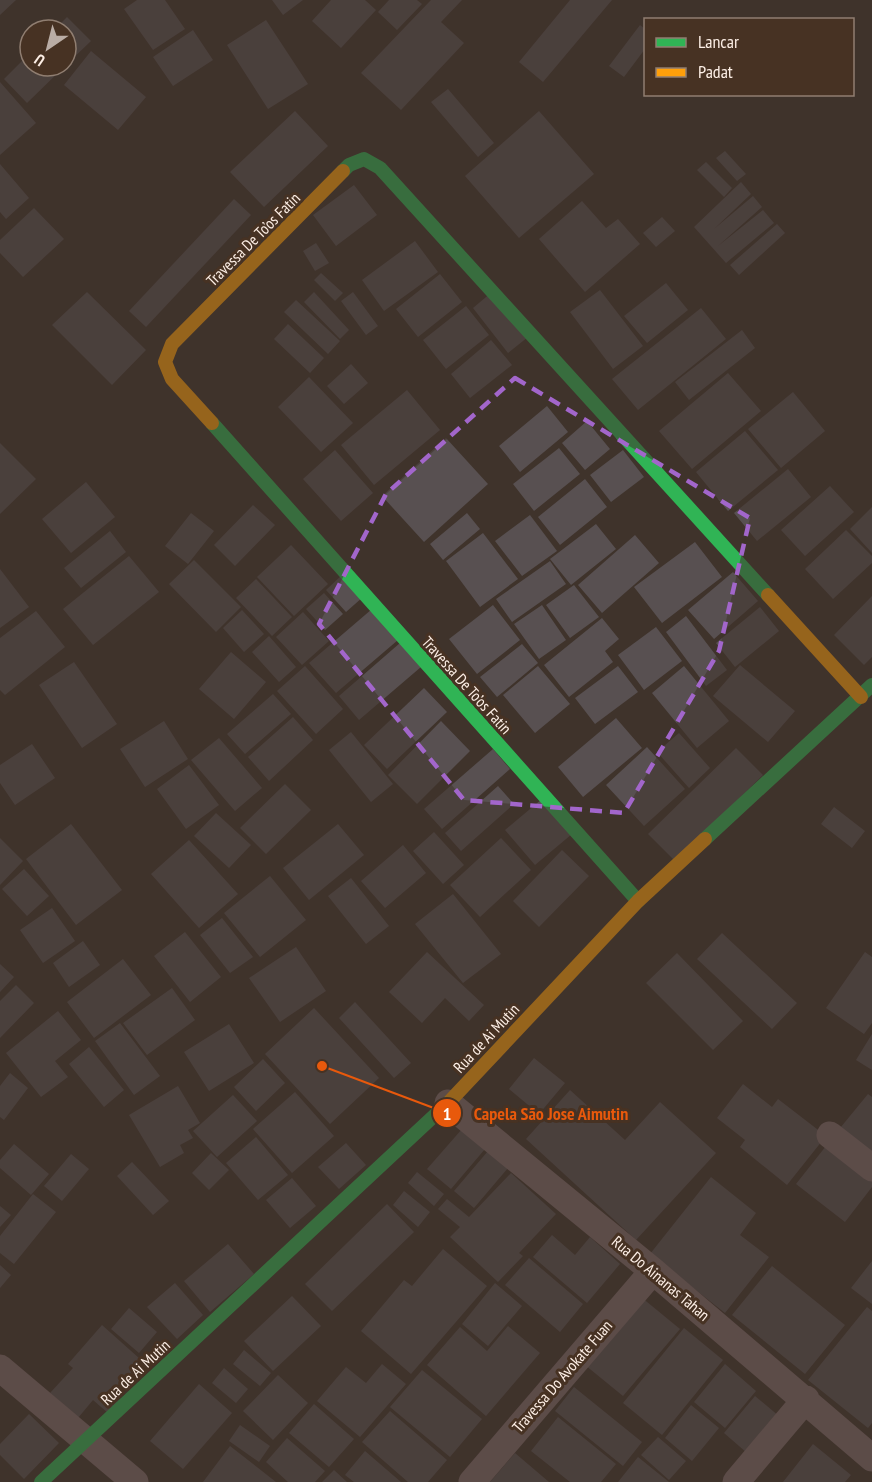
<svg xmlns="http://www.w3.org/2000/svg" width="872" height="1482" viewBox="0 0 872 1482" font-family="'PT Sans Narrow',sans-serif">
<style>
.building{fill:#585051}
.lines{fill:none;stroke-linecap:round;stroke-linejoin:round}
.street{stroke:#7f6a6b;stroke-width:27}
.fast{stroke:#30b455;stroke-width:14}
.slow{stroke:#ff9f0a;stroke-width:14}
.marked{fill:none;stroke:#a266cb;stroke-width:4.5;stroke-dasharray:12 8;stroke-linejoin:round}
.labels{text-anchor:middle;dominant-baseline:central;stroke-width:6;stroke-linejoin:round;paint-order:stroke}
.street-label{font-size:16px;fill:#fdefe6;stroke:#473223}
.leader{fill:none;stroke:#e8590c;stroke-width:2}
.callout-dot{fill:#e8590c;stroke:#473223;stroke-width:2}
.mark-label{font-size:18px;text-anchor:middle;font-weight:bold;fill:#fff}
.callout-label{font-size:18px;text-anchor:middle;font-weight:bold;fill:#e8590c;stroke:#473223;stroke-width:6;stroke-linejoin:round;paint-order:stroke}
</style>
<rect width="100%" height="100%" fill="#3f332b"/>
<!-- building -->
<path class="building" d="M0 0H16L0 15Z
M137 0H165L185 29 153 50 124 9Z
M272 0H303L283 15Z
M331 0H365L376 10 341 48 312 21Z
M389 0H417L422 4 397 30 378 12Z
M431 0H462L441 22 464 43 401 110 361 73Z
M570 0H612L543 82 519 62Z
M67 17 91 41 66 65V30H54Z
M266 20 308 84 268 109 227 45Z
M640 25 645 29V49L624 77 609 66Z
M193 30 213 60 173 86 153 57Z
M91 51 146 97 118 130 64 85Z
M30 53V66H65L27 103 4 79Z
M0 82 36 123 0 155Z
M448 89 494 143 478 157 431 102Z
M295 111 328 146 264 207 230 172Z
M539 111 594 174 519 238 465 176Z
M725 151 746 174 737 181 716 158Z
M706 162 732 188 724 197 697 170Z
M0 164 29 198 6 219 0 212Z
M741 182 751 194 714 229 753 196 762 207 718 246 763 210 774 223 726 263 694 227Z
M354 185 377 215 336 246 313 215Z
M234 199 251 215 146 327 129 311Z
M582 201 606 228 618 219 640 244 585 292 539 239Z
M34 208 64 239 23 277 0 253V240Z
M662 217 675 231 656 247 643 233Z
M777 224 785 233 739 275 730 265Z
M415 241 438 272 384 311 362 280Z
M316 243 329 263 315 271 303 251Z
M321 273 343 293 335 301 314 280Z
M440 274 462 302 418 337 396 309Z
M666 283 688 310 647 343 624 316Z
M600 290 643 346 613 369 570 312Z
M87 292 146 350 112 385 52 325Z
M314 292 349 330 340 339 304 302Z
M353 292 378 326 366 335 341 301Z
M492 292 528 337 508 353 473 308Z
M296 300 340 341 328 354 284 312Z
M466 306 489 335 446 369 423 340Z
M701 308 726 339 638 410 612 379Z
M288 324 324 358 310 373 274 339Z
M742 330 755 348 689 400 675 382Z
M491 340 512 365 470 398 451 374Z
M351 364 368 383 344 404 327 386Z
M728 373 761 411 692 469 659 431Z
M309 377 353 423 321 452 278 407Z
M407 390 440 430 374 485 341 445Z
M793 392 825 431 781 468 748 429Z
M547 406 568 432 520 472 499 446Z
M587 421 610 449 585 470 562 443Z
M745 431 778 470 728 511 696 472Z
M446 438 488 484 424 542 382 496Z
M0 443 36 479 0 514Z
M559 448 580 474 534 511 513 484Z
M335 450 373 493 341 521 303 479Z
M623 450 644 477 611 502 590 475Z
M788 469 811 497 757 541 734 513Z
M585 479 607 507 560 545 538 517Z
M86 482 115 517 71 553 42 519Z
M830 486 854 512 805 556 781 530Z
M253 505 275 525 235 566 214 545Z
M872 507V553L850 529Z
M191 513 214 531 188 564 165 546Z
M467 513 480 529 443 560 430 544Z
M530 515 557 551 522 576 495 541Z
M596 524 616 549 571 585 550 559Z
M846 530 872 556V563L833 599 805 569Z
M110 531 126 552 81 588 64 568Z
M483 533 518 579 480 607 446 561Z
M635 535 659 563 602 613 578 585Z
M695 542 722 577 662 623 634 587Z
M291 545 328 584 294 616 257 577Z
M129 556 159 592 93 645 63 609Z
M194 560 241 607 216 632 169 584Z
M550 561 566 584 512 622 496 599Z
M0 569 29 607 0 628Z
M733 572 758 601 714 639 688 610Z
M343 574 363 597 346 612 326 590Z
M256 579 292 617 272 636 236 598Z
M574 585 599 617 570 638 546 605Z
M324 593 343 614 325 630 306 609Z
M872 596V657L864 665 834 635Z
M493 605 520 640 477 674 449 639Z
M542 605 566 640 539 659 514 624Z
M760 607 779 631 735 667 716 643Z
M372 609 398 640 336 693 309 663Z
M242 610 264 634 244 652 223 628Z
M36 611 65 647 5 695 0 690V638Z
M303 612 329 641 302 665 276 637Z
M686 616 727 670 706 686 666 632Z
M602 618 619 639 605 651 613 662 569 697 544 665Z
M656 627 682 661 644 690 618 655Z
M269 636 296 667 279 682 252 652Z
M400 643 421 667 359 720 339 696Z
M522 644 538 663 497 697 480 677Z
M231 652 266 682 234 719 199 689Z
M74 662 117 724 82 748 39 685Z
M740 665 795 711 768 742 713 696Z
M305 666 343 709 316 734 277 691Z
M538 666 570 704 535 733 503 695Z
M618 666 638 692 595 724 575 698Z
M684 666 729 721 697 748 652 693Z
M424 688 447 712 387 769 364 745Z
M273 694 291 714 245 754 227 734Z
M293 717 313 740 269 781 248 757Z
M616 718 642 748 583 797 558 767Z
M164 721 188 759 145 787 120 749Z
M441 721 470 751 417 804 388 775Z
M351 732 393 784 371 802 329 750Z
M679 733 710 768 689 788 657 752Z
M219 738 262 788 235 811 191 760Z
M32 744 55 778 15 805 0 783V765Z
M647 747 685 789 644 826 606 785Z
M736 748 763 775 675 861 648 834Z
M493 749 510 769 442 829 424 809Z
M189 765 219 805 186 829 157 789Z
M285 784 311 810 266 854 240 828Z
M498 786 514 804 461 851 445 833Z
M542 799 572 834 535 865 505 830Z
M834 807 865 831 852 848 821 824Z
M216 813 251 845 229 868 194 836Z
M71 824 122 890 76 925 26 859Z
M338 824 364 855 309 900 283 868Z
M434 832 464 865 443 884 413 851Z
M0 838 23 861 0 885Z
M501 838 531 870 480 917 450 885Z
M189 840 238 894 199 928 151 874Z
M403 845 426 873 385 908 361 881Z
M562 850 589 876 539 927 513 901Z
M24 869 49 896 27 916 2 889Z
M270 876 306 920 260 957 224 913Z
M351 878 389 926 366 944 328 896Z
M453 894 501 954 463 983 415 924Z
M52 908 75 941 43 963 20 930Z
M222 918 253 957 230 973 200 935Z
M185 932 221 977 190 1002 154 956Z
M722 933 797 1003 772 1029 697 959Z
M83 941 100 965 69 987 53 963Z
M296 947 326 991 280 1022 249 978Z
M427 952 484 1005 469 1021 445 998 422 1023 389 992Z
M865 952 872 957V1023L864 1034 826 1008Z
M677 953 743 1021 713 1050 646 983Z
M123 959 151 995 94 1038 67 1002Z
M0 964 14 977 0 992Z
M16 985 34 1003 0 1038V1001Z
M172 988 195 1020 147 1055 123 1023Z
M355 1002 411 1063 394 1078 339 1018Z
M314 1008 379 1078 330 1124 265 1054Z
M58 1011 81 1040 55 1061 68 1077 41 1097 6 1053Z
M120 1023 160 1076 134 1095 95 1041Z
M229 1024 254 1063 209 1091 184 1052Z
M872 1034V1070L856 1060Z
M89 1047 124 1090 104 1107 69 1064Z
M534 1058 565 1083 539 1114 509 1089Z
M263 1059 285 1083 256 1111 234 1087Z
M10 1073 28 1088 4 1120 0 1117V1086Z
M743 1084 772 1107 778 1099 826 1136 787 1185 740 1147 745 1140 717 1118Z
M178 1086 200 1123 188 1130 193 1138 180 1145 184 1153 160 1167 129 1115Z
M570 1090 625 1140 660 1102 716 1153 636 1240 526 1139Z
M295 1092 334 1136 292 1173 253 1129Z
M868 1094 872 1097V1162L836 1133Z
M233 1095 257 1121 217 1157 193 1131Z
M462 1129 485 1149 451 1189 427 1169Z
M256 1137 288 1175 258 1200 226 1163Z
M346 1143 366 1165 339 1189 318 1167Z
M14 1144 49 1174 31 1195 0 1168V1160Z
M826 1146 872 1181V1187L845 1222 796 1184Z
M488 1151 508 1168 474 1208 454 1191Z
M211 1153 229 1170 209 1190 192 1173Z
M71 1154 89 1169 62 1201 44 1186Z
M132 1162 169 1201 153 1215 117 1176Z
M417 1172 444 1194 434 1206 408 1183Z
M511 1173 556 1214 519 1253 523 1256 498 1282 450 1237 460 1227 438 1209 447 1199 469 1217Z
M711 1177 756 1213 740 1235 769 1257 725 1313 650 1254Z
M292 1178 316 1206 290 1228 266 1200Z
M404 1191 430 1212 418 1227 393 1205Z
M33 1194 56 1212 14 1264 0 1253V1236Z
M387 1204 414 1232 332 1311 305 1284Z
M0 1206 11 1215 0 1227Z
M552 1235 575 1255 590 1237 620 1264 587 1303 533 1257Z
M228 1244 254 1274 210 1312 184 1281Z
M443 1249 487 1286 411 1374 361 1331 404 1280 412 1286Z
M529 1258 583 1304 560 1332 505 1285Z
M872 1261V1304L851 1288Z
M0 1265 11 1275 0 1288Z
M772 1266 845 1325 805 1374 732 1315Z
M175 1283 203 1315 177 1339 147 1307Z
M495 1283 522 1306 488 1346 462 1324Z
M292 1296 321 1326 273 1371 244 1341Z
M641 1297 680 1329 623 1396 585 1365Z
M867 1307 872 1311V1423L868 1428 808 1380Z
M129 1308 157 1332 139 1353 111 1329Z
M102 1325 149 1367 135 1382 127 1375 111 1394 119 1400 108 1413 93 1400 78 1418 50 1393 73 1368 68 1364Z
M508 1326 540 1353 486 1416 427 1365 460 1327 487 1351Z
M684 1328 723 1360 662 1435 623 1403Z
M244 1350 271 1373 260 1386 233 1364Z
M382 1364 406 1384 360 1437 317 1401 346 1367 366 1383Z
M725 1364 756 1391 725 1428 694 1402Z
M224 1368 248 1389 236 1403 212 1383Z
M422 1370 482 1419 450 1457 390 1407Z
M278 1375 308 1403 273 1440 243 1411Z
M199 1384 232 1413 183 1469 150 1441Z
M574 1387 642 1442 623 1466 555 1411Z
M755 1396 786 1422 754 1459 724 1433Z
M314 1404 354 1439 329 1467 289 1433Z
M691 1405 719 1428 692 1461 665 1438Z
M390 1411 447 1460 428 1482H408L362 1442Z
M29 1414 59 1443 24 1479 0 1455V1444Z
M558 1417 616 1464 601 1482H570L531 1451Z
M240 1425 270 1446 259 1462 229 1441Z
M658 1437 686 1461 669 1480 641 1455Z
M287 1438 325 1471 315 1482H288L266 1462Z
M813 1444 851 1475 845 1482H783Z
M230 1446 276 1482H203Z
M365 1451 401 1482H354L345 1475Z
M515 1453 549 1482H490Z
M638 1457 669 1482H618Z
M334 1470 347 1482H322Z"/>
<g class="lines">
<!-- street -->
<path class="street" d="M448 1103 653 1271 872 1458
M830 1135 872 1168
M0 1368 135 1482
M472 1482 653 1271
M736 1482 806 1399"/>
<!-- fast -->
<path class="fast" d="M343 171 349 165 364 159 380 168 768 595
M212 423 638 901
M705 839 872 685
M41 1482 450 1101"/>
<!-- slow -->
<path class="slow" d="M212 423 172 379 165 362 172 344 343 171
M768 595 861 697
M450 1101 638 901 705 839"/>
</g>
<!-- marked area -->
<path d="M0 0H872V1482H0ZM515 378 750 518 719 651 624 813 464 800 319 624 386 494Z" fill="#3f332b" fill-opacity=".55" fill-rule="evenodd"/>
<path class="marked" d="M515 378 750 518 719 651 624 813 464 800 319 624 386 494Z"/>
<g class="labels">
<!-- street labels -->
<g class="street-label">
<text transform="translate(253 239) rotate(-45)">Travessa De To’os Fatin</text>
<text transform="translate(467 685) rotate(48)">Travessa De To’os Fatin</text>
<text transform="translate(486 1038) rotate(-47)">Rua de Ai Mutin</text>
<text transform="translate(661 1278) rotate(40)">Rua Do Ainanas Tahan</text>
<text transform="translate(135 1372) rotate(-43)">Rua de Ai Mutin</text>
<text transform="translate(562 1376) rotate(-49)">Travessa Do Avokate Fuan</text>
</g>
</g>
<!-- callouts -->
<path class="leader" d="M322 1066L447 1113"/>
<g class="callout-dot">
<circle cx="322" cy="1066" r="6"/>
<circle cx="447" cy="1113" r="15"/>
</g>
<g class="mark-label">
<text x="447" y="1120">1</text>
</g>
<g class="callout-label">
<text x="551" y="1120">Capela São Jose Aimutin</text>
</g>
<!-- legend -->
<rect x="644" y="18" width="210" height="78" fill="#473223" stroke="#907e71" stroke-width="1.5"/>
<rect x="656" y="38" width="30" height="9" fill="#30b455" stroke="#907e71" stroke-width="1.5"/>
<text x="698" y="48" font-size="18" fill="#fdefe6">Lancar</text>
<rect x="656" y="68" width="30" height="9" fill="#ff9f0a" stroke="#907e71" stroke-width="1.5"/>
<text x="698" y="78" font-size="18" fill="#fdefe6">Padat</text>
<!-- north arrow -->
<g transform="translate(48 48) rotate(215)"><circle r="28" fill="#473223" stroke="#907e71" stroke-width="1.5"/>
<path d="M0-4.5L10 22L0 15L-10 22Z" fill="#baada5"/>
<text y="-9" font-size="16" font-weight="bold" text-anchor="middle" fill="#fdefe6">U</text>
</g>
</svg>
